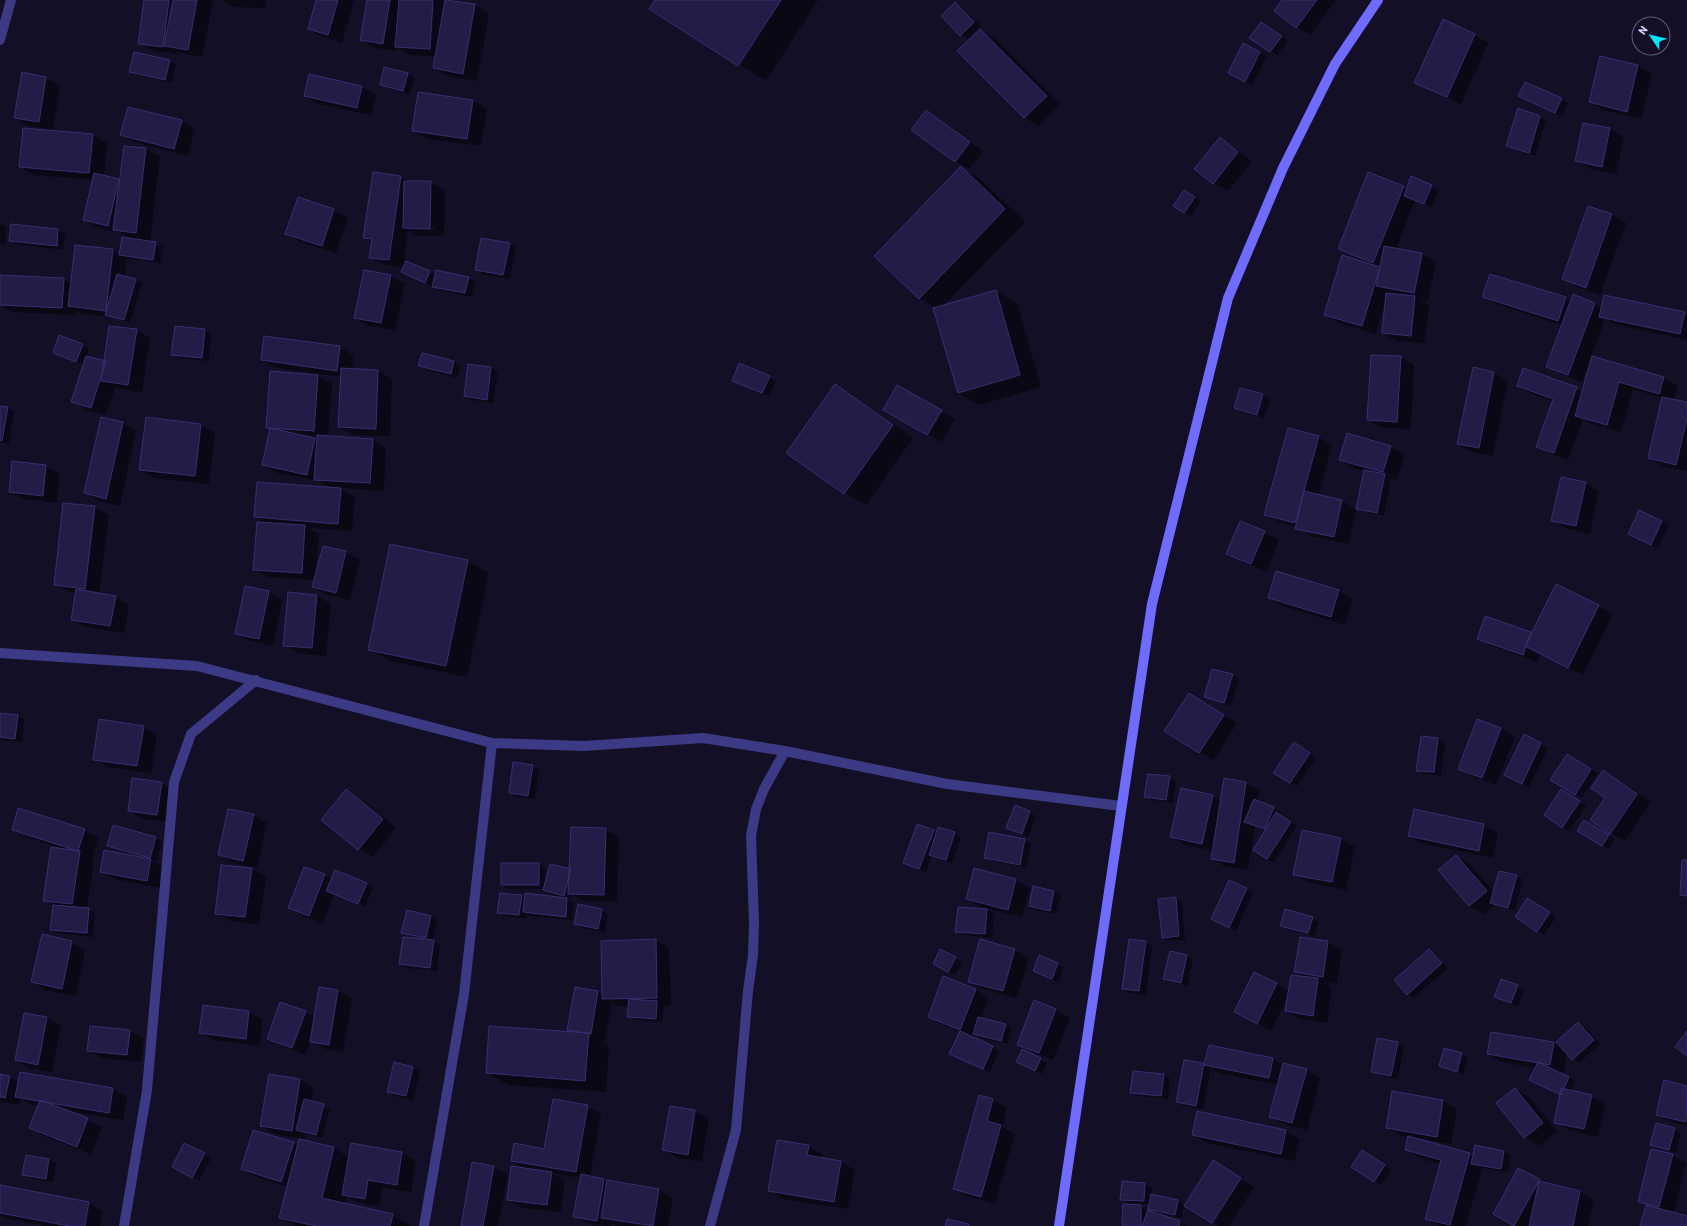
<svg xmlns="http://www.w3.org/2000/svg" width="1687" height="1226" viewBox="0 0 1687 1226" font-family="Barlow,sans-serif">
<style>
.shadow{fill:#0007;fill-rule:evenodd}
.building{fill:#241b47;stroke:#3b2d73}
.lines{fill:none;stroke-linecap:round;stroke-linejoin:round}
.street{stroke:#3d3a85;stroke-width:10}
.secondary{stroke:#6f6bff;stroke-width:10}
</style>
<rect width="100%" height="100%" fill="#130f26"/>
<!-- shadow -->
<path class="shadow" d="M145 0H213L202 57 177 52V54L153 51 139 43Z
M221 0H266V8L234 7Z
M317 0H354L342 43 323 37 309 29Z
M368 0H447L475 5 489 14 477 81 448 76 434 68 436 56 410 55 397 48V51L375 48 361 40Z
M656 0H818L766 81 650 9Z
M1284 0H1336L1310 35 1296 27Z
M955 3 961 7 981 26 968 39 961 35Z
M1268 27 1288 41 1277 55 1250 38Z
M980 30 994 38 1060 105 1039 126 1025 118 959 51Z
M1474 35 1488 43 1461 104 1416 82Z
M1243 44 1267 56 1252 85 1236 76Z
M1601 57 1638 66 1652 74 1641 119 1604 110 1590 102Z
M170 61 176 65 172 83 137 75 130 71Z
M385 68 408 74 415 78 410 94 388 88 381 84Z
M309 76 362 87 376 95 371 115 319 104 305 96Z
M46 78 60 86 53 130 29 126 15 118Z
M419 93 473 101 487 109 481 146 427 139 413 131Z
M1561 99 1568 103 1562 116 1526 100Z
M926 111 940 119 983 151 969 169 955 161Z
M1540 117 1546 120 1535 156 1507 145Z
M181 121 195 129 188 156 135 142 121 134Z
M1584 124 1610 129 1624 137 1616 174 1590 169 1576 160Z
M93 135 107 143 104 176 120 181 125 147 146 149 160 157 150 242 163 247 160 263 127 258 125 277 142 283 130 323 112 317 83 314 76 310V315L13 312 0 305V289L63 279 71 283 76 246 113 250 120 254 130 239 121 233 98 228 84 220 93 180 34 175 20 167Z
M1220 138 1252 161 1228 191 1214 183Z
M961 168 982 180 1025 222 944 305 996 291 1017 303 1041 387 979 405 958 393 936 308 919 298Z
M400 177 409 182H431L445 190 444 236H418L408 230 403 267 384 265 370 257 372 242 365 238ZM417 227 435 228V230L417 229Z
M1412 178 1439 190 1431 207 1415 200 1396 249 1422 254 1436 262 1428 301 1418 299 1429 305 1425 343 1397 341 1383 333 1385 303 1376 334 1339 323 1325 315 1367 262 1339 249 1403 187 1407 189ZM1421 257H1423L1414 298H1412Z
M1191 195 1201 201 1191 216 1184 212Z
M299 198 334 210 348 218 336 253 300 242 287 234Z
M1588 207 1612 215 1626 223 1600 295 1577 287 1563 278Z
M0 223 7 227 5 244 0 243Z
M11 225 58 230 65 234 63 250 16 244 10 240Z
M509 244 516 248 510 279 483 274 476 270Z
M406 262 436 275 468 278 475 281 472 297 440 290 409 275Z
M391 276 405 284 395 330 369 326 355 318Z
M1484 297 1565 298 1571 301 1594 303 1602 308 1687 314V340L1614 324 1605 319 1591 357 1664 378 1678 386 1674 400 1687 403V471L1663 466 1649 458 1662 398 1633 389 1621 432 1590 423 1583 419 1568 460 1551 454 1537 446 1553 401 1532 394 1518 386 1523 370 1583 392 1593 359 1591 358 1582 382 1561 374 1547 366 1562 325 1498 305Z
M136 330 150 338 142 392 115 388 106 415 87 410 73 401 84 365 54 353 83 345 89 349 86 357 105 362Z
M205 330 211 334 209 361 179 358 172 354Z
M339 347 353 355 352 370 378 371 392 379 390 436 353 435 339 427 342 377 276 368 262 360Z
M422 354 454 362 461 366 457 378 426 370 420 366Z
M1400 357 1414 365 1411 429 1382 428 1368 420Z
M469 365 491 368 498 371 493 403 472 400 465 396Z
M1494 373 1508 381 1493 456 1472 452 1458 444Z
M318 376 332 384 328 437 372 439 386 448 384 491 339 488 355 497 352 531 308 528 319 534 316 569 323 547 346 552 360 560 350 600 327 595 313 587 315 580 268 577 254 569 266 523 255 517 331 488 319 481 277 473 263 465 270 430 267 428Z
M769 377 776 381 769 396 733 381Z
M835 386 856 398 913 438 866 505 845 493 788 453Z
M898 387 955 419 942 442 885 410Z
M1241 389 1263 395 1270 399 1264 418 1242 412 1236 408Z
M0 407 8 408 14 412 9 444 0 442Z
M147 419 201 425 215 433 209 484 154 478 140 470Z
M122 423 136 431 120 506 99 501 85 493Z
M1318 437 1332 445 1319 495 1342 501 1356 509 1348 544 1311 536 1297 527 1279 522 1265 514Z
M1391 447 1405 455 1397 480 1391 478 1384 516 1364 512 1357 509 1365 471 1354 468 1340 460ZM1354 463 1388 473V475L1354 465Z
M13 462 46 466 60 474 57 503 24 499 10 491Z
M1585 483 1599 491 1590 534 1566 528 1552 520Z
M95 507 109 515 99 594 115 597 129 605 124 633 86 627 72 619 76 593 69 592 55 584Z
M1640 511 1669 525 1658 548 1636 538Z
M1241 522 1279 540 1266 572 1227 554Z
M391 546 468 561 489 573 467 677 390 661 369 649Z
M1277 573 1339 591 1353 599 1345 625 1283 606 1269 598Z
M1556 585 1613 614 1583 675 1540 654 1537 662 1492 646 1478 638 1486 617 1532 634Z
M268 592 282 600 273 646 250 641 236 633Z
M317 596 331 604 326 656 298 653 284 645Z
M1232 675 1239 679 1231 706 1205 697Z
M1203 702 1237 723 1214 760 1200 752Z
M0 714 18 716 24 720 22 742 0 740Z
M1477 720 1501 729 1515 737 1496 785 1473 776 1459 768Z
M143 727 157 735 151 773 108 767 94 759Z
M1524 736 1548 748 1529 787 1512 779Z
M1422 737 1438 739 1445 743 1441 776 1424 774 1417 770Z
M1301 747 1316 758 1297 786 1290 783Z
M1574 759 1598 773 1582 798 1575 794Z
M532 766 539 770 535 799 516 797 510 793Z
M1603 771 1651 802 1625 841 1611 833Z
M1169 777 1176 781 1173 803 1152 800 1145 796Z
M161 783 175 791 171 822 143 819 129 811Z
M1246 783 1260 791 1258 802 1280 812 1279 815 1297 826 1274 862 1267 859 1266 830 1255 826 1248 870 1226 867 1212 859 1214 851 1186 845 1172 837 1182 789 1213 796 1221 801Z
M346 790 360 798 396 828 373 857 359 849 323 819Z
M1568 794 1586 806 1569 831 1563 827Z
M1015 807 1036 816 1028 837 1007 827Z
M1415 810 1484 825 1498 833 1493 858 1423 844 1409 836Z
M253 815 267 823 257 868 233 863 219 855Z
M1585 821 1615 839 1609 849 1578 831Z
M13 829 84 830 98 838 92 859 94 860 87 909 95 913 93 937 58 933 51 930 54 905 44 900 64 849 27 837Z
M605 829 619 837 617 902 584 901 572 894 571 899 566 898 574 903 572 920 530 916 527 914 526 919 505 916 498 912 521 896 525 898 565 899 551 894 544 889H509L502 885 539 864 545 868V882L570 870Z
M933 830 937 833H954L961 837 952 863 932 855 926 872 904 863Z
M1303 831 1341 839 1355 847 1346 890 1308 882 1294 874Z
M156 838 162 842 157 861 149 859 165 868 161 888 115 879 101 871 146 859V858L115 849 108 845Z
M1024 840 1031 844 1026 868 992 861 986 858Z
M1456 856 1470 864 1494 892 1517 876 1523 880 1515 911 1495 905 1484 914 1470 906 1440 870Z
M252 869 266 877 259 925 230 921 216 913Z
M974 870 1016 880 1030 888 1022 917 981 907 967 899Z
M324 875 332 879 366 884 373 888 365 907 334 895 323 923 303 916 289 908Z
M1230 882 1253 893 1236 931 1219 923Z
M1034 887 1054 892 1061 896 1056 914 1036 910 1030 906Z
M1175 898 1182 902 1185 940 1170 941 1163 937Z
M1534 903 1556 917 1544 935 1516 917Z
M958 908 987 910 994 914 992 938 963 935 956 931Z
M602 910 608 914 605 932 582 928 575 924Z
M431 917 437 921 432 941 440 945 437 971 407 968 400 964 420 938 403 932Z
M1312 918 1319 922 1315 936 1288 929 1282 925Z
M1301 938 1328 942 1342 950 1337 984 1323 982 1332 987 1327 1023 1300 1019 1286 1011 1288 997 1271 1031 1249 1019 1255 973 1289 991 1305 978 1295 972Z
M655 940 669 948 671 1005H664L662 1022 635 1020 628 1016 629 1006H617L612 1003 605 1042 600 1041 609 1046 606 1092 508 1085 487 1073 574 1033 569 1030 576 988 598 992 603 995Z
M71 942 85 950 76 996 46 990 32 982Z
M1145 942 1152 946 1146 995 1130 993 1123 989Z
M941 950 962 962 955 975 934 963Z
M1015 950 1029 958 1017 998 983 989 969 981Z
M1429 950 1435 954 1448 968 1414 998 1408 994Z
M1187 955 1193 959 1188 986 1171 982 1164 979Z
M1058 964 1064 967 1058 982 1034 971Z
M1517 986 1524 990 1518 1006 1496 997Z
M975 989 989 998 981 1019 1006 1024 1012 1028 1008 1044 981 1038 975 1035 974 1039 999 1051 990 1072 951 1054 961 1032 943 1025 929 1017Z
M338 991 352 999 343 1052 325 1049 311 1041 306 1055 282 1046 268 1038 305 1012 315 1017Z
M204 1006 249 1012 263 1020 259 1046 214 1040 200 1032Z
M1056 1010 1070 1018 1053 1060 1032 1052 1018 1044Z
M47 1018 61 1026 52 1072 30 1068 16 1060Z
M1578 1023 1585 1027 1600 1044 1579 1063 1567 1053 1564 1072H1555L1575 1081 1571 1091 1591 1096 1605 1104 1598 1137 1569 1130 1555 1122 1561 1095 1536 1068 1502 1062 1488 1054 1553 1043 1561 1047Z
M129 1031 144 1039 141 1062 102 1058 88 1050Z
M1397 1043 1404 1047 1398 1079 1379 1075 1372 1071Z
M1209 1047 1273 1059 1284 1065 1306 1070 1320 1078 1307 1130 1284 1124 1270 1116 1279 1085 1219 1073 1211 1068 1203 1109 1184 1106 1178 1102 1185 1061 1205 1065Z
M1022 1050 1047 1063 1042 1074 1023 1065Z
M1461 1054 1468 1058 1463 1075 1440 1066Z
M395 1064 413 1068 420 1072 413 1100 395 1096 388 1092Z
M0 1075 10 1077 19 1083 113 1089 127 1097 123 1120 69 1111 102 1127 91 1154 44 1136 30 1128 39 1106 30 1104 21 1098 19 1105 0 1101Z
M1164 1075 1170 1079 1168 1099 1138 1096 1131 1092Z
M300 1080 314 1088 311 1102 330 1109 322 1138 306 1134 305 1139 275 1134 261 1126Z
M1665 1082 1687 1087V1126L1671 1122 1657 1114Z
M1515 1089 1529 1097 1557 1131 1539 1146 1525 1137 1498 1103Z
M980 1096 993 1100 1007 1108 1002 1127 1015 1134 995 1204 968 1196 954 1188Z
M1443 1101 1457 1109 1451 1144 1421 1139 1420 1141 1474 1157 1476 1146 1504 1151 1511 1155 1508 1172 1482 1168 1466 1226H1439L1426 1218 1441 1164 1420 1158 1406 1150 1409 1137 1401 1136 1387 1128Z
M587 1106 601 1114 590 1177 608 1182 659 1190 673 1198 668 1226H617L611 1223V1226L588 1224 574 1216 581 1178 552 1173 565 1181 561 1212 522 1208 508 1200 527 1170 512 1161 545 1150Z
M671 1108 695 1111 709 1119 702 1162 678 1158 664 1150Z
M1198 1112 1286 1131 1300 1139 1295 1161 1207 1143 1193 1134Z
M1674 1129 1681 1133 1676 1153 1658 1148 1651 1144Z
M299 1140 334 1148 350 1158 352 1145 402 1153 416 1161 411 1192 382 1187 379 1206 357 1202 346 1196 345 1204 393 1215 411 1226H296L280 1217 288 1187 256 1177 242 1169 293 1143 298 1146Z
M808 1146 822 1154 821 1159 841 1162 855 1170 848 1209 783 1199 769 1190Z
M204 1154 211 1158 199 1181 180 1170Z
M1369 1155 1391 1170 1381 1185 1352 1167Z
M1672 1155 1686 1163 1674 1213 1687 1217V1226H1641L1647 1206 1639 1202Z
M26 1156 49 1160 56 1164 53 1182 30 1178 23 1174Z
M494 1167 508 1175 498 1226H462Z
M1518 1169 1546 1184 1580 1192 1594 1200 1588 1226H1516L1494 1214Z
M1227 1170 1254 1187 1229 1226H1219L1212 1222Z
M1123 1182 1145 1184 1152 1188 1151 1195 1178 1201 1184 1205 1182 1218 1156 1213 1149 1209 1150 1204 1128 1203 1121 1199Z
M0 1186 89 1203 103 1211 100 1226H45L5 1218 0 1215Z
M1124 1205 1141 1206 1148 1212 1186 1226H1123Z"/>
<!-- building -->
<path class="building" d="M144 0H169L163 47 138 44Z
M173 0H197L188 50 164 46Z
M316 0H338L328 35 308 29Z
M367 0H390L383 44 360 40Z
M399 0H433L430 49 395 47Z
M445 0 475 4 463 74 433 68Z
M655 0H781L738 66 649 9Z
M1282 0H1317L1296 28 1274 11Z
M955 2 974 22 960 36 941 16Z
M1443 19 1475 34 1447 97 1414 83Z
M1261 22 1282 36 1270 52 1249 38Z
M980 29 1047 96 1024 118 957 51Z
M1243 43 1260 52 1245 82 1228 73Z
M134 52 170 60 165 80 129 72Z
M1600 56 1638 65 1627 112 1589 102Z
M384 67 408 73 403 91 380 85Z
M22 72 46 77 39 122 14 118Z
M309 74 362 86 357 108 304 96Z
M1525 82 1562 98 1555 113 1518 96Z
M418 92 473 100 467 139 412 131Z
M128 107 182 120 174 149 120 135Z
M1518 108 1540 116 1529 153 1506 146Z
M926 110 970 142 955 162 911 130Z
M1583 123 1610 128 1602 167 1575 161Z
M23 128 93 134 89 173 19 167Z
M1220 137 1238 152 1213 184 1194 169Z
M124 146 146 148 136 233 113 230Z
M961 166 1005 209 919 299 874 256Z
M373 172 401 176 389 260 369 258 372 239 363 238Z
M1368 172 1404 186 1373 263 1338 249Z
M94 173 119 179 108 226 83 220Z
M1411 176 1432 185 1424 204 1404 196Z
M404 181H431L430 229 403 228Z
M1184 190 1195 197 1184 213 1173 206Z
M298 197 334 209 322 246 285 234Z
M1588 206 1612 214 1586 288 1562 279Z
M11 224 58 229 57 246 9 241Z
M122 237 156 242 153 260 119 255Z
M481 238 510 243 503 275 475 270Z
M75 245 113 249 106 311 68 306Z
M1384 246 1422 253 1414 293 1376 286Z
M1342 255 1380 267 1362 326 1324 315Z
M406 261 430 271 425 283 401 272Z
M364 270 391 275 381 323 354 318Z
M436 270 469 277 465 293 432 287Z
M117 274 136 279 124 320 105 315Z
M1490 274 1566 297 1558 321 1482 297Z
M0 275 64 278 62 308 0 305Z
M996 290 1020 375 958 393 933 308Z
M1386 293 1415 296 1411 336 1382 333Z
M1573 294 1595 303 1568 375 1546 367Z
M1604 295 1685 312 1680 334 1599 317Z
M109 326 137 329 128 385 101 381Z
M175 326 205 329 202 358 171 355Z
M59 335 83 344 76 362 53 353Z
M264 336 340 346 337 371 261 360Z
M422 353 454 361 451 374 418 366Z
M1371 355 1401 356 1397 422 1367 420Z
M86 356 106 361 91 408 71 402Z
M1592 356 1664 377 1659 394 1619 382 1607 425 1575 416Z
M739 363 770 376 762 393 732 381Z
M468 364 491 367 487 400 464 396Z
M1473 367 1494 372 1479 448 1457 444Z
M341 368 378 370 376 429 338 427Z
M1523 368 1577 387 1554 453 1536 447 1553 399 1517 386Z
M270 371 318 375 314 431 266 428Z
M835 384 893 425 844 494 786 453Z
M897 385 942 410 927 435 883 410Z
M1240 388 1263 394 1257 415 1234 408Z
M1662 397 1687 402V418L1676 465 1648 458Z
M0 406 8 407 2 441 0 440Z
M101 417 123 422 106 499 84 493Z
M146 417 201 424 195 476 139 470Z
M270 428 315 438 307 475 262 465Z
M1288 428 1319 436 1295 523 1264 515Z
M1347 433 1391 446 1383 472 1339 460Z
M317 435 373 439 370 483 314 480Z
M12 461 46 465 43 496 9 492Z
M1364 470 1385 474 1377 513 1356 509Z
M1561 477 1586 482 1576 526 1551 521Z
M257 482 341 488 338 524 254 517Z
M1304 491 1342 500 1334 537 1295 529Z
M63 503 95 506 85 589 54 585Z
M1639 510 1662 521 1651 545 1628 534Z
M1240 521 1265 531 1251 564 1226 554Z
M257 522 305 525 302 573 253 570Z
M390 544 468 560 446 666 368 650Z
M323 546 346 551 336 593 312 587Z
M1276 571 1339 590 1331 617 1268 598Z
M1556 584 1599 605 1568 668 1525 646Z
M245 586 269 591 259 639 235 634Z
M76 589 116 596 110 626 71 620Z
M288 592 317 595 312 648 283 646Z
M1485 616 1531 632 1523 655 1477 639Z
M1212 669 1233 674 1224 703 1204 697Z
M1189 693 1224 715 1199 753 1164 731Z
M0 713 18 715 15 739 0 737Z
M99 719 144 726 137 766 93 760Z
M1477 719 1501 728 1482 778 1458 769Z
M1524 734 1541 743 1522 784 1504 775Z
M1421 736 1438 738 1434 772 1416 771Z
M1294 742 1310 753 1290 783 1273 773Z
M1567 754 1591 769 1575 795 1550 780Z
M513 762 533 765 528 796 509 793Z
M1603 770 1637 794 1610 834 1590 820 1605 798 1591 788Z
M1148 774 1170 776 1166 800 1144 797Z
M132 778 162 782 157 815 128 811Z
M1224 778 1246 782 1234 863 1211 859Z
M1181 788 1213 795 1202 844 1170 837Z
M346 789 383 819 358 850 321 820Z
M1561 789 1580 801 1562 828 1544 815Z
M1254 799 1274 807 1265 829 1244 822Z
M1015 805 1030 811 1022 834 1006 828Z
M18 808 85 829 78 851 12 830Z
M228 809 254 814 243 861 218 855Z
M1414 809 1484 824 1479 851 1408 836Z
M1276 812 1291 822 1267 859 1253 850Z
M1584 820 1609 835 1602 846 1577 831Z
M917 824 934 830 919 869 903 863Z
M113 825 156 837 150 858 107 846Z
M571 827 606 828 604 895 568 894Z
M938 827 955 832 946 860 929 855Z
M1302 830 1341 838 1332 882 1293 875Z
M989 832 1025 839 1020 865 984 858Z
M51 847 80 851 72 904 43 901Z
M104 850 151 859 147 881 100 872Z
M1456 855 1487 891 1469 906 1438 870Z
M1682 860H1687V896L1680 895Z
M501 863H539V885H501Z
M550 864 571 869 564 896 543 890Z
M221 865 252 868 245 917 215 914Z
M304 867 325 874 309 916 288 908Z
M974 868 1016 879 1008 910 966 899Z
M335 870 367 883 358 904 326 891Z
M1499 871 1517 875 1508 908 1490 903Z
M1229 880 1247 888 1229 928 1211 919Z
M1033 886 1054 891 1050 911 1029 906Z
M500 893 522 895 519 915 497 913Z
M525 893 567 898 566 917 523 912Z
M1176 897 1179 936 1162 938 1158 899Z
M1527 898 1550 912 1537 932 1515 917Z
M578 904 602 909 598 929 574 924Z
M53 905 89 908 87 933 50 930Z
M958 907 987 909 985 934 955 932Z
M1285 909 1313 917 1308 933 1280 926Z
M407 910 431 916 426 938 401 933Z
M42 934 72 941 62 989 31 982Z
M403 937 434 940 430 968 399 964Z
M1300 937 1328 941 1323 977 1294 972Z
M656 939 657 998 602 999 601 941Z
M980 939 1015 949 1003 991 968 982Z
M1129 939 1146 941 1139 991 1122 989Z
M940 949 956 957 948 972 933 964Z
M1429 949 1442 963 1407 995 1394 980Z
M1170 951 1187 955 1181 983 1163 979Z
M1039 955 1058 963 1052 979 1033 971Z
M1254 972 1277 983 1257 1024 1234 1012Z
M1291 975 1318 978 1313 1016 1285 1011Z
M943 976 976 989 960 1030 928 1017Z
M1501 979 1518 985 1511 1003 1494 997Z
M319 987 338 990 329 1045 310 1042Z
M575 987 598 991 591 1034 567 1030Z
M629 999 657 1001 656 1019 627 1017Z
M1034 1000 1056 1009 1039 1053 1017 1045Z
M280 1002 306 1011 292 1048 267 1039Z
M203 1005 249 1011 246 1039 199 1033Z
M24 1013 47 1017 38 1065 15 1060Z
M978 1017 1006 1024 1001 1041 973 1034Z
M1578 1022 1594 1040 1572 1060 1556 1042Z
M90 1026 130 1030 127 1055 87 1051Z
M489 1026 589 1033 585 1081 486 1073Z
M960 1031 993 1046 983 1069 949 1054Z
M1687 1031V1056L1675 1047Z
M1491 1032 1554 1042 1550 1065 1487 1054Z
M1377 1038 1398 1042 1391 1076 1371 1072Z
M1209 1045 1273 1058 1269 1078 1204 1065Z
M1444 1048 1462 1053 1457 1072 1439 1066Z
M1022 1049 1041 1058 1035 1071 1016 1062Z
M1184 1060 1204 1063 1196 1106 1176 1102Z
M394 1062 413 1067 406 1096 387 1092Z
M1538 1062 1569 1077 1561 1095 1529 1080Z
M1283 1063 1307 1069 1292 1123 1269 1117Z
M1133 1071 1164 1074 1161 1096 1130 1093Z
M20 1072 113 1088 109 1113 15 1097Z
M0 1074 10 1076 5 1098 0 1097Z
M269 1074 300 1079 292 1131 260 1126Z
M1664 1080 1687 1086 1686 1122 1656 1115Z
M1515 1088 1543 1123 1524 1138 1496 1103Z
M1561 1088 1592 1095 1584 1129 1554 1123Z
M1392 1091 1443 1100 1437 1137 1386 1128Z
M979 1095 993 1099 987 1121 1001 1125 981 1197 953 1189Z
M304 1099 324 1104 316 1135 296 1130Z
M553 1099 588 1105 576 1172 511 1161 514 1143 544 1149Z
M40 1100 88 1118 77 1147 29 1128Z
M670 1106 695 1110 688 1155 662 1150Z
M1197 1111 1286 1130 1281 1154 1192 1135Z
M1656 1123 1675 1128 1669 1150 1650 1145Z
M253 1130 294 1142 281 1182 241 1169Z
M1408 1136 1470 1153 1450 1225 1425 1219 1441 1160 1405 1150Z
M299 1139 334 1147 322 1198 393 1214 390 1226H316L279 1218Z
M777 1140 809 1145 807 1155 841 1161 834 1202 768 1191Z
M184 1143 205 1153 192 1178 172 1167Z
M351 1143 402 1152 397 1185 368 1180 365 1199 342 1195Z
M1475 1145 1504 1151 1501 1169 1471 1164Z
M1651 1149 1673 1154 1659 1207 1638 1202Z
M1362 1150 1385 1165 1374 1182 1351 1167Z
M26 1155 49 1159 46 1179 22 1175Z
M1213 1160 1241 1178 1212 1223 1184 1206Z
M472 1162 494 1166 483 1226H461Z
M511 1166 552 1172 547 1205 507 1200Z
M1518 1168 1540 1179 1514 1226 1493 1214Z
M581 1174 604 1179 597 1221 573 1217Z
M607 1180 659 1189 653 1226 601 1218Z
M1122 1181 1145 1183 1144 1201 1120 1200Z
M1539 1181 1580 1191 1573 1226H1529Z
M0 1185 89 1202 85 1226H69L0 1213Z
M1151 1194 1178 1200 1175 1215 1148 1209Z
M1123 1204 1141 1205V1226H1122Z
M1646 1205 1687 1216V1226H1640Z
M1148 1210 1180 1221 1179 1226H1142Z
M947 1219 969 1224V1226H945Z"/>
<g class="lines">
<!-- street -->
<path class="street" d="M0 40 11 0
M0 653 197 666 492 743 584 746 703 738 785 751 947 784 1121 806
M124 1226 147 1090 174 782 191 734 256 680
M424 1226 464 994 492 743
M710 1226 736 1130 748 991 753 955 754 923 751 836 756 809 764 789 785 751"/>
<!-- secondary -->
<path class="secondary" d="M1059 1226 1152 604 1228 298 1283 168 1335 64 1378 0"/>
</g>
<!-- north arrow -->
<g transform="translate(1651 36) rotate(305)"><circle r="19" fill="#130f26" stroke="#625e7d"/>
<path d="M0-3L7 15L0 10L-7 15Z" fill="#00e5ff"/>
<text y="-6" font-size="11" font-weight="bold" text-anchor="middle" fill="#d9d4ff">N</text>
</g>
</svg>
